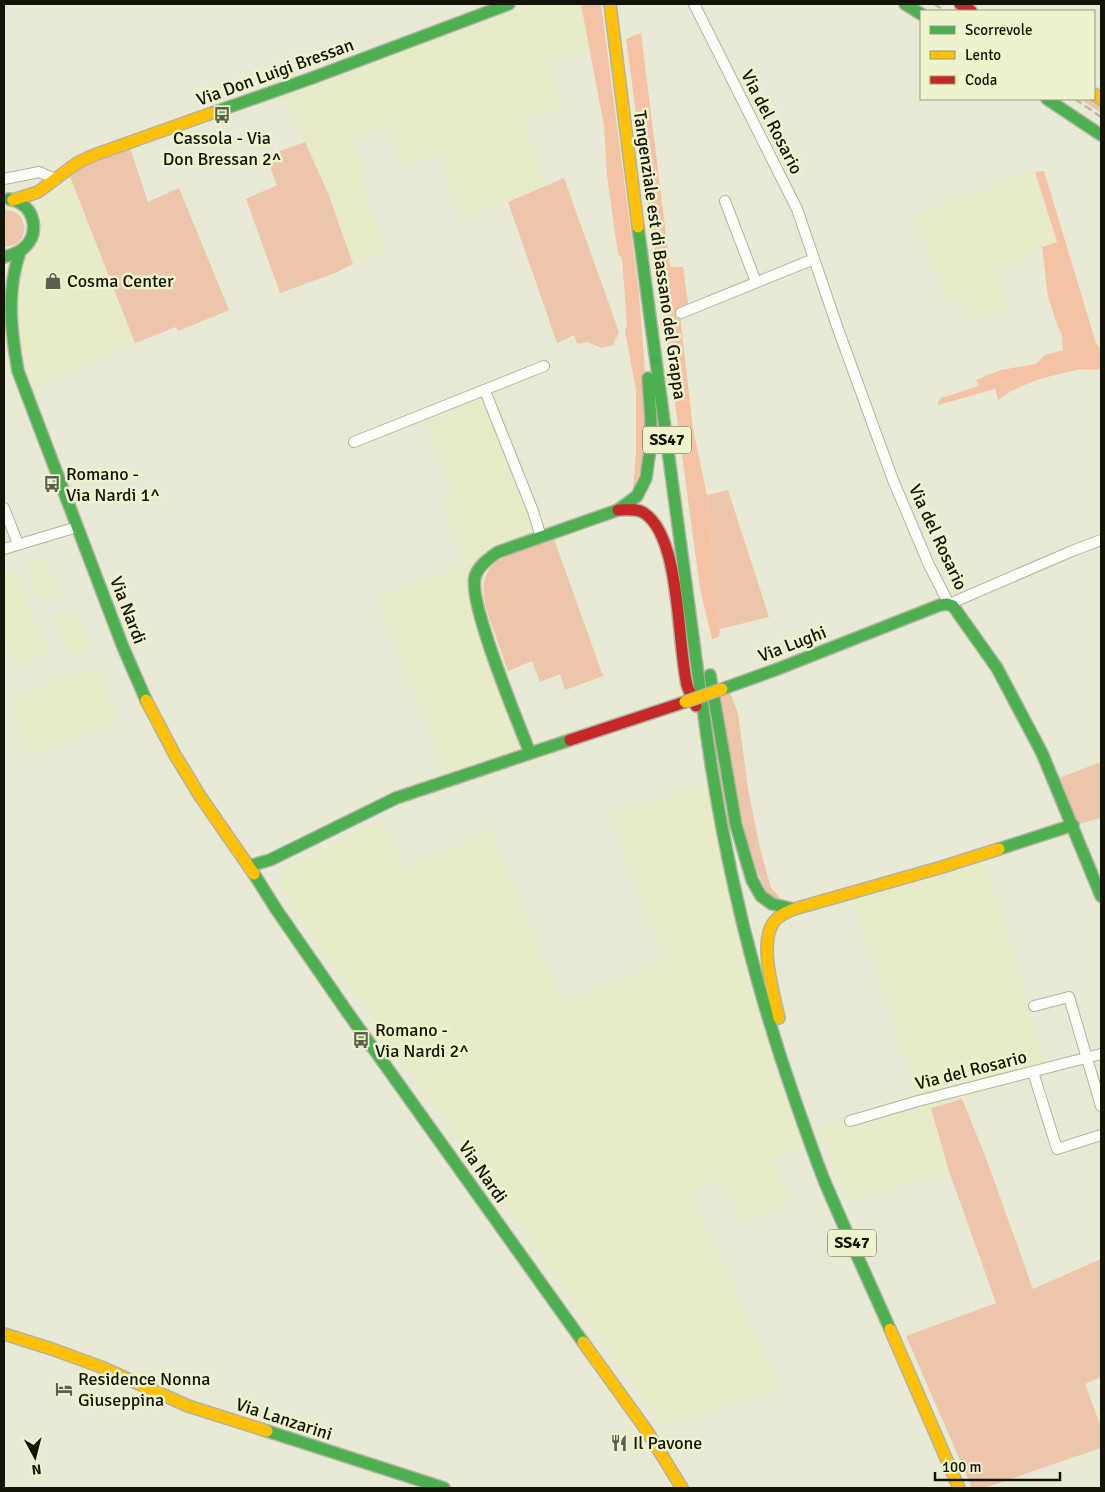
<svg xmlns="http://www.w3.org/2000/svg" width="1105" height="1492" viewBox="0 0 1105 1492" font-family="Signika,sans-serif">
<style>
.built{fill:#e7ebc8}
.green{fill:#ecc5ab}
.forest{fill:#f4c3a6}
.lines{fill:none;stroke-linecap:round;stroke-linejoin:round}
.street-casing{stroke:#b2b3a3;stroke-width:12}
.fast-casing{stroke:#b2b3a3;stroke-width:14}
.slow-casing{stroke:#b2b3a3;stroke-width:14}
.jam-casing{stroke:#b2b3a3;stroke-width:14}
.street{stroke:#fcfcf9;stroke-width:10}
.fast{stroke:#4caf50;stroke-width:11}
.slow{stroke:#ffc107;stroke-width:11}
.jam{stroke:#c62828;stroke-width:11}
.rail{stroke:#b9bab5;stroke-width:2.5;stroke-dasharray:8 4;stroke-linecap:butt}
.slow-bridge-casing{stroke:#b2b3a3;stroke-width:14;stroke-linecap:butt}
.slow-bridge{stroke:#ffc107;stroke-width:11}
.labels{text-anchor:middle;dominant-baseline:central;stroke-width:5;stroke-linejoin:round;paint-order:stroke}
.shield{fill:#eef2cd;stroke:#555642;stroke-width:1}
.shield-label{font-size:16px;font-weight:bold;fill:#131307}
.street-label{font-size:18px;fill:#131307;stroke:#eef2cd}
.poi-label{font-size:18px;fill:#131307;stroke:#eef2cd;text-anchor:start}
</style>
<rect width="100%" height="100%" fill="#e8ead5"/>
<!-- built -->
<path class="built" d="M528 4H581L589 47 546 63 562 107 524 121 546 185 462 219 439 154 402 165 387 124 351 136 366 179 359 182 385 249 353 264 328 193 283 95 298 92 468 27 471 30 476 29V24L513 9 516 12 525 8 524 5Z
M1072 99H1080L1101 113V119Z
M1030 172H1035L1057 242 1029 251 1031 257 998 269 1007 308 968 319 961 299 947 302 915 216Z
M71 178 135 343 32 387 22 355 17 280 25 256 37 243 41 231V215L44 205 50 193 58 185 61 188Z
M496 387 522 471 546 533 480 565 520 744 518 748 446 772 378 599 464 564 442 500 454 496 426 422 454 413 452 406Z
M45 558 61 595 42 603 26 567Z
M14 570 49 653 15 668 4 641V574Z
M75 611 91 646 71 655 55 620Z
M97 666 118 722 30 755 9 699Z
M706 785 747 978 780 1083 802 1144 772 1161 793 1201 742 1223 726 1187 719 1181 691 1193 780 1390 662 1425 284 894 280 879 283 872 383 819 405 869 490 830 563 1004 665 960 610 815Z
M986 863 1048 1073 931 1108 949 1171 847 1201 819 1130 915 1091 853 901Z"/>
<!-- green -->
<path class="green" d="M1080 99H1094L1101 104V113Z
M305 142 328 193 353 264 335 273 280 293 246 199 277 185 266 156Z
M129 145 148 202 179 188 229 310 178 331 176 327 135 343 69 174Z
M564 178 619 332 613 345 602 348 587 342 577 344 574 335 557 343 508 202Z
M4 210C31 209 31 248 4 246Z
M728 490 769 617 720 629 707 495Z
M554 539 603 676 565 690 560 674 540 682 532 661 508 671C503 658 499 645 494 631 485 605 472 574 504 557 519 549 538 544 554 539Z
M730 693 738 713 748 789 760 848 771 888 780 897 771 900 750 858 719 697Z
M1101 762V818L1079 824 1059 778Z
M962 1099 986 1158 1033 1289 1101 1259V1377L1085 1384 1101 1427V1448L984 1488H972L906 1336 996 1303 949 1171 931 1108Z"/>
<!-- forest -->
<path class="forest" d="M581 4H601L639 294 647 399 648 447 633 491 636 453V390L625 331 627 325 622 258 618 254 607 176 604 126Z
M641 33 670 267H683L689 310 680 314 693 429 707 495 720 629 719 637 712 639 700 589 626 39Z
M1044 171 1096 343 1101 350V369C1094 371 1086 368 1078 370 1051 375 1020 383 998 400L995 389 938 405V402L941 398 979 386 976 380 1001 370 1036 364 1045 355 1063 350 1062 335 1058 327 1048 297 1042 247 1057 242 1035 172Z"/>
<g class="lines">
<!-- street casing -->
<g class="street-casing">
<path id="street" d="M694 4 797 209 838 329 893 480 929 565 949 604 1072 551 1101 540
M4 179 39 172 56 179
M725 201 756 282
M681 313 814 259
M485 391 533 511 541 537
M354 442 544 366
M4 508 18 544
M4 549 77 527
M1034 1006 1069 997 1101 1106
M1033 1072 1057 1149 1101 1135
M850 1121 918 1101 1101 1054"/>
</g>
<!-- fast casing -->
<g class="fast-casing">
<path id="fast" d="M905 4 921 14
M1047 99 1101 135
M212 113 312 78 509 4
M638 227 700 689
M20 252C6 291 11 331 18 371L123 647 146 700
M4 257C12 255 19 253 25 247 38 235 36 212 20 203 17 201 12 200 9 199
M710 675 736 825 752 880 761 896 772 904 794 909
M722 689 775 670 940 605 947 604 953 606 997 668 1042 753 1101 896
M702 700C719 836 748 965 793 1094 803 1123 813 1152 824 1180 845 1230 868 1279 890 1329
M530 753C518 722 468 603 475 577 478 566 489 558 498 552L618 510 637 496 646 478 650 450 651 420 648 378
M999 849 1073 825
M249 866 270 860 396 798 570 740
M254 874 276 909 348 1013 583 1342
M267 1431 444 1488"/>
</g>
<!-- slow casing -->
<g class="slow-casing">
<path id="slow" d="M610 4 638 227
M1094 94 1101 99
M13 200 38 192 77 163 94 155 212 113
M146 700 175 755 200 796 254 874
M779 1018C774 995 758 942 774 922 779 915 787 912 794 909L942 867 999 849
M890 1329 959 1488
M4 1334 52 1349 101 1367 188 1406 267 1431
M583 1342 647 1431 682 1488"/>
</g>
<!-- jam casing -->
<g class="jam-casing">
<path id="jam" d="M960 4 971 11
M618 510C626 510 637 508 644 513 681 537 677 643 687 685 689 692 693 699 696 706
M570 740 685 702"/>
</g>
<!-- street -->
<use href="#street" class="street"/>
<!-- fast -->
<use href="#fast" class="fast"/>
<!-- slow -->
<use href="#slow" class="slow"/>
<!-- jam -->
<use href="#jam" class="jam"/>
<!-- rail -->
<path class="rail" d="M934 4 945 11
M1075 99 1101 117"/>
<!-- slow-bridge casing -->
<g class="slow-bridge-casing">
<path id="slow-bridge" d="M685 702 722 689"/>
</g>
<!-- slow-bridge -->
<use href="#slow-bridge" class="slow-bridge"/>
</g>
<!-- icons -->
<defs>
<g id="bus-bare" transform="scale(1.35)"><path d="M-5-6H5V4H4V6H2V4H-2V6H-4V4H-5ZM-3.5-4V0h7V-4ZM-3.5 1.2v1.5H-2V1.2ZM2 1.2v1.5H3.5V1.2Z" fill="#5e5e4f" stroke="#eef2cd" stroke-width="2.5" paint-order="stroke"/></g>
<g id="shop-bare" transform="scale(1.35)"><path d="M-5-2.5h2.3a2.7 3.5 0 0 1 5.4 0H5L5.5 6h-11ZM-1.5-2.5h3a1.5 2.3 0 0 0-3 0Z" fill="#5e5e4f" stroke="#eef2cd" stroke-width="2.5" paint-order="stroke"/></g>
<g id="hotel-bare" transform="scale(1.35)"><path d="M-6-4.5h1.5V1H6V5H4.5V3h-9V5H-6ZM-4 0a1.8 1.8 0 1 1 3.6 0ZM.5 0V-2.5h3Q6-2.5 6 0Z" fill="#5e5e4f" stroke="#eef2cd" stroke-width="2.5" paint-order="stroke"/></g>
<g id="restaurant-bare" transform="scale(1.35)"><path d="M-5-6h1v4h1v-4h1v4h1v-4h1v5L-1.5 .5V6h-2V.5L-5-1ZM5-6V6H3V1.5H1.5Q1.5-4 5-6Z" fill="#5e5e4f" stroke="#eef2cd" stroke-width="2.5" paint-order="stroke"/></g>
</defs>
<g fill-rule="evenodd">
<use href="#bus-bare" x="222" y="115"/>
<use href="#shop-bare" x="53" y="281"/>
<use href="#bus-bare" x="52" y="484"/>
<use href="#bus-bare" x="361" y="1040"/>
<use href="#hotel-bare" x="64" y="1389"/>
<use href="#restaurant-bare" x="619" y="1443"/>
</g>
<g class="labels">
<!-- shield labels -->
<g class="shield">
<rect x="643" y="426.5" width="48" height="27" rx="4"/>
<rect x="828" y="1229.5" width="48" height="27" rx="4"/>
</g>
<g class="shield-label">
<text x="667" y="440">SS47</text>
<text x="852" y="1243">SS47</text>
</g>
<!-- street labels -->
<g class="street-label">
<text transform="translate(275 72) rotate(-20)">Via Don Luigi Bressan</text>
<text transform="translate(772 122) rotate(63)">Via del Rosario</text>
<text transform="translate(660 255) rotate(82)">Tangenziale est di Bassano del Grappa</text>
<text transform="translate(938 537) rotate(65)">Via del Rosario</text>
<text transform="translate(128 610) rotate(69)">Via Nardi</text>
<text transform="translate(792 644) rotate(-21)">Via Lughi</text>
<text transform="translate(971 1070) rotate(-14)">Via del Rosario</text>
<text transform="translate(483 1172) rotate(55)">Via Nardi</text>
<text transform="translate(284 1419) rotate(18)">Via Lanzarini</text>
</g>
<!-- poi labels -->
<g class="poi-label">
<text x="222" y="138" text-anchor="middle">Cassola - Via<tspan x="222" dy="21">Don Bressan 2^</tspan></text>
<text x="67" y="281">Cosma Center</text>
<text x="66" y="474">Romano -<tspan x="66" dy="21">Via Nardi 1^</tspan></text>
<text x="375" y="1030">Romano -<tspan x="375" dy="21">Via Nardi 2^</tspan></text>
<text x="78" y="1379">Residence Nonna<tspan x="78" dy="21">Giuseppina</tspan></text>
<text x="633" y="1443">Il Pavone</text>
</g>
</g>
<!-- border -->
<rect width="1105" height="1492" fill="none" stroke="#131307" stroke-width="10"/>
<!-- legend -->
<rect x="920" y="10" width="175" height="90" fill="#eef2cd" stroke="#96997e"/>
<rect x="930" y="26" width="25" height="8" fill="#4caf50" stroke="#96997e"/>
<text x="965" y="35" font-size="15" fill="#131307">Scorrevole</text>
<rect x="930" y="51" width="25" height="8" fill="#ffc107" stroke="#96997e"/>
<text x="965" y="60" font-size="15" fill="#131307">Lento</text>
<rect x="930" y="76" width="25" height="8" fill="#c62828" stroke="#96997e"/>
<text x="965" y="85" font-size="15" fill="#131307">Coda</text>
<!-- north arrow -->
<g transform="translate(35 1457) rotate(173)" stroke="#eef2cd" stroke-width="4" paint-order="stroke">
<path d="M0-4L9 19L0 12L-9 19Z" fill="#131307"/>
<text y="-8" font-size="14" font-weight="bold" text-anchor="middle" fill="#131307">N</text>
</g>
<!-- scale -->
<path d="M935 1472v8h125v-8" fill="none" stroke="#131307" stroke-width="2.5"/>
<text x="942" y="1472" font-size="15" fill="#131307" stroke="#eef2cd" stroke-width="4" paint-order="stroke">100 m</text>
</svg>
